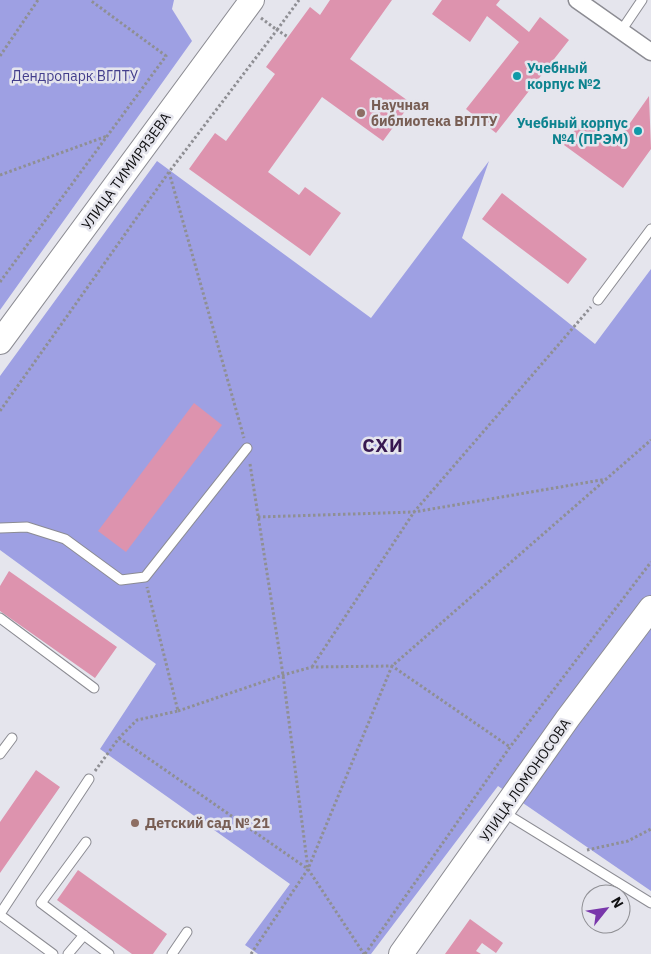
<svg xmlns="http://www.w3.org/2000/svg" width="651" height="954" viewBox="0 0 651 954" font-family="'IBM Plex Sans',sans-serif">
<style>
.forest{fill:#9ea0e3}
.building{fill:#dd93ae}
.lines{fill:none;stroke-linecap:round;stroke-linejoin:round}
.service-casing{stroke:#8c8c93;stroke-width:11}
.minor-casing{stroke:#8c8c93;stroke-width:19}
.secondary-casing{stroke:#8c8c93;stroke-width:26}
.path{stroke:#8f8f94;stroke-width:3;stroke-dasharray:2.5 2.5;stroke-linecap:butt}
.service{stroke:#fff;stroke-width:9}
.minor{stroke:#fff;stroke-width:16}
.secondary{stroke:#fff;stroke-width:24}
.culture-dot{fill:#0f9aa8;stroke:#e5e5ed;stroke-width:2}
.education-dot{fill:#8d6e63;stroke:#e5e5ed;stroke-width:2}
.labels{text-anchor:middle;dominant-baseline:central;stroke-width:5;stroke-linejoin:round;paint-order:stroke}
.culture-label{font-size:14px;font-weight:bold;fill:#0d838f;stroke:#e5e5ed;text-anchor:start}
.park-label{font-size:14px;fill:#433e8c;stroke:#e5e5ed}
.education-label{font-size:14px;font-weight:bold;fill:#785e54;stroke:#e5e5ed;text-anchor:start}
.street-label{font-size:14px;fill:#101012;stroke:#e5e5ed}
.district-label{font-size:19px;font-weight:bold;letter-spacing:1px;fill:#371850;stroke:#e5e5ed}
</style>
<rect width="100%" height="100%" fill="#e5e5ed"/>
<!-- forest -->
<path class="forest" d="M0 0H174L172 9 192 41 0 310Z
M157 161 371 318 489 161 462 238 595 344 651 269V891L498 786 371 954H258L245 945 290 884 100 749 156 664 0 550V376Z"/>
<!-- building -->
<path class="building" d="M330 0H392L350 59 411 103 383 141 322 97 268 172 299 195 305 187 341 213 310 256 189 169 215 133 226 141 275 74 266 67 310 7 320 15Z
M442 0H500L496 5 529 32 540 17 569 40 496 133 466 109 519 42 487 16 470 42 432 14Z
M649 96 651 149 623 188 564 145 583 119 616 143Z
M502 193 587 259 568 284 482 219Z
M194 403 222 425 126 552 98 531Z
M9 571 117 647 95 678 0 611V586Z
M36 770 60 787 0 873V822Z
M78 870 167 934 153 954H132L57 900Z
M470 919 503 943 496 953 482 943 476 951 481 954H445Z"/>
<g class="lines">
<!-- service casing -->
<g class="service-casing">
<path id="service" d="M621 31 642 0
M598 300 651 229
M0 528 27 527 65 539 121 580 145 577 247 448
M0 618 94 688
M0 754 12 738
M503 812 651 903
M86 842 41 903 109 954
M0 914 89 779
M0 915 53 954
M68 954 84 935
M172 954 187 932"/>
</g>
<!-- minor casing -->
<g class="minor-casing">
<path id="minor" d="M577 0 651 52"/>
</g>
<!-- secondary casing -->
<g class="secondary-casing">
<path id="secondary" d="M0 342 252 0
M401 954 568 718 651 608"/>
</g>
<!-- path -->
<path class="path" d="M261 18 277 30 299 0
M0 56 38 0
M169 172 244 438
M0 175 107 136
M0 282 166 56 90 0
M0 411 169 172 277 30 288 37
M250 464 283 675 308 869
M258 517 414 512 607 479
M312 667 414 512 591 307
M178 711 283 675 312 667 392 666 510 747
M119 738 308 869 364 954
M95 771 119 738 137 720 178 711 147 587
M587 850 628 841 651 829
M251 954 308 869 392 666 651 440
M365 954 510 747 651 562"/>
<!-- service -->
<use href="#service" class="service"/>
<!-- minor -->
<use href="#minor" class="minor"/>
<!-- secondary -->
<use href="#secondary" class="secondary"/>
</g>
<!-- markers -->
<g class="culture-dot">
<circle cx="517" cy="76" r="5"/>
<circle cx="638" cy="131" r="5"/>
</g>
<g class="education-dot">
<circle cx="361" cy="113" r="5"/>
<circle cx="135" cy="823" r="5"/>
</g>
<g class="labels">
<!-- culture labels -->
<g class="culture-label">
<text x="527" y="68">Учебный<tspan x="527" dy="16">корпус №2</tspan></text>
<text x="628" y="123" text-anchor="end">Учебный корпус<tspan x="628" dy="16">№4 (ПРЭМ)</tspan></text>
</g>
<!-- park labels -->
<g class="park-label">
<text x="75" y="76">Дендропарк ВГЛТУ</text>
</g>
<!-- education labels -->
<g class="education-label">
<text x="371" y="105">Научная<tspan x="371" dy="16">библиотека ВГЛТУ</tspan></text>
<text x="145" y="823">Детский сад № 21</text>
</g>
<!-- street labels -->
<g class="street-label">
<text transform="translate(126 171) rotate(-54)">УЛИЦА ТИМИРЯЗЕВА</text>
<text transform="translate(525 780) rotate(-55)">УЛИЦА ЛОМОНОСОВА</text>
</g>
<!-- district labels -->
<g class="district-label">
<text x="383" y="445">СХИ</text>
</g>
</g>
<!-- north arrow -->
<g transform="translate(606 909) rotate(60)"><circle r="24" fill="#e5e5ed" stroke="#909095"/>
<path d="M0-4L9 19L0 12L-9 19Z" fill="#7937ab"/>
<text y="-8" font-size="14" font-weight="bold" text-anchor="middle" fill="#101012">N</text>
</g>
</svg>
